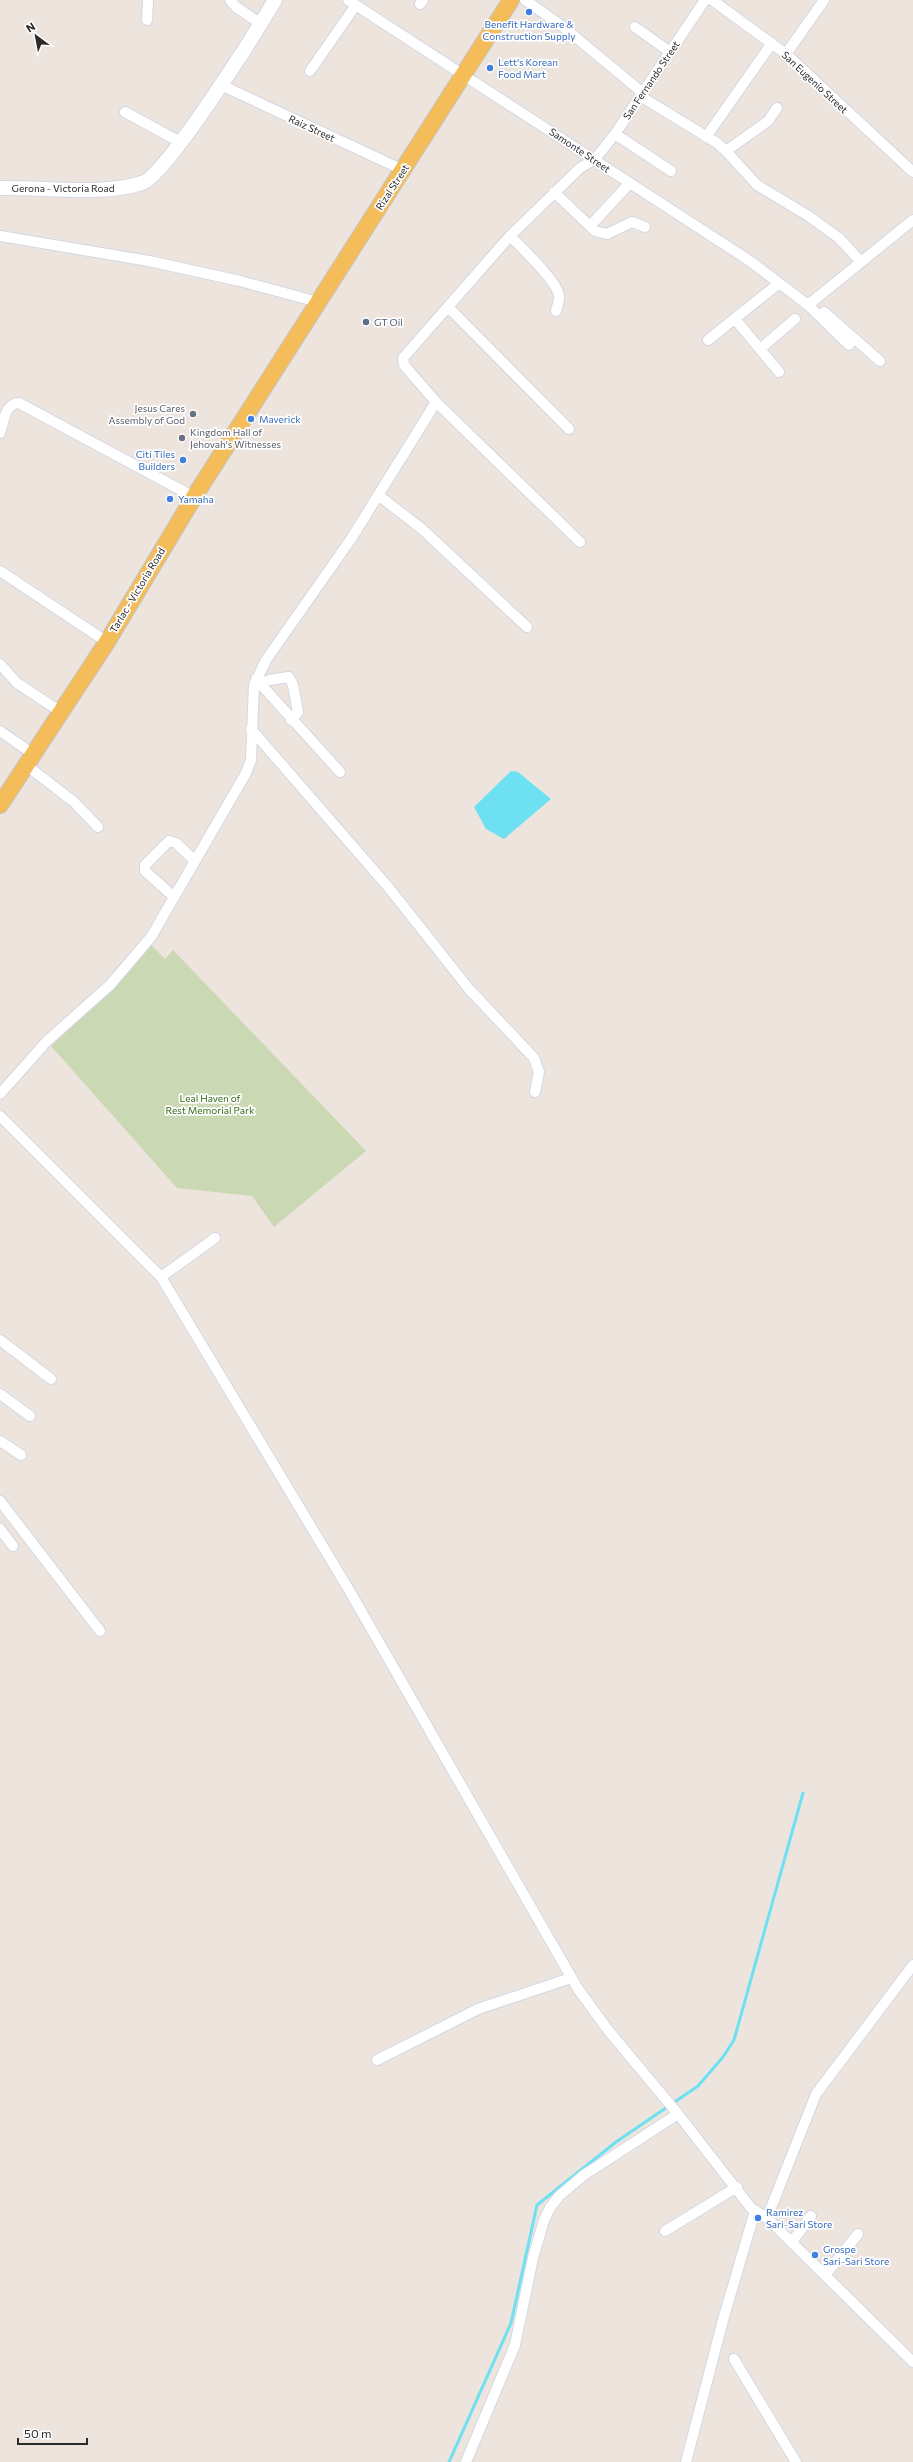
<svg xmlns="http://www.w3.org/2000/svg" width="913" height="2462" viewBox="0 0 913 2462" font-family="Commissioner,sans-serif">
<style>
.cemetery{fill:#cad8b3}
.water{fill:#6de1f2}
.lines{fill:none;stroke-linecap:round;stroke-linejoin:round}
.stream{stroke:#6de1f2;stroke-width:3}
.minor-casing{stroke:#d2d8e4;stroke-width:12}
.secondary-casing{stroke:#d2d8e4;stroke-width:16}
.primary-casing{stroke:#c4c4c4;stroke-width:18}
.minor{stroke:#fff;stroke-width:10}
.secondary{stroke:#fff;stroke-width:14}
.primary{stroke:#f5bc5a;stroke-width:16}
.shop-dot{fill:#3f7fe0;stroke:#fff;stroke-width:1.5}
.service-dot{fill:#5c6f8a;stroke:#fff;stroke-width:1.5}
.worship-dot{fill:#6b7280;stroke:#fff;stroke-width:1.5}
.labels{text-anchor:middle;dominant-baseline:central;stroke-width:3.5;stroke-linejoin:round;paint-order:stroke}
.shop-label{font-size:10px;fill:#366cbe;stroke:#fff;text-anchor:start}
.street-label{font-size:10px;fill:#2b2b2b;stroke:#fff}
.service-label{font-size:10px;fill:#4e5e75;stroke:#fff;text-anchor:start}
.worship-label{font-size:10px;fill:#5b616d;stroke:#fff;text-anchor:end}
.park-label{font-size:10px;fill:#346b18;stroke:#fff}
</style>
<rect width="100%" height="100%" fill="#ede4dd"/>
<!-- cemetery -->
<path class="cemetery" d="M150 944 165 959 173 950 366 1151 274 1227 252 1196 177 1188 51 1046 113 988Z"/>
<!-- water -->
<path class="water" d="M511 771 518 772 551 799 504 839 486 829 474 807Z"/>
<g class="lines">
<!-- stream -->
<path class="stream" d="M449 2462 511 2323 537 2205 616 2142 698 2086 723 2057 734 2040 803 1793"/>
<!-- minor casing -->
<g class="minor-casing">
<path id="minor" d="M230 0 236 7 261 24
M348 0 750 261 808 305 849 345
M525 0 562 26 643 93
M712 0 786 54 913 172
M420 4 423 0
M147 20 148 0
M635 27 670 52
M786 54 824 0
M310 71 356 5
M221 85 403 170
M640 96 717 143 726 151 757 185 807 215 839 238 861 262
M125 112 180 142
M615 134 671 171
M706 137 772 43
M726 151 768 121 777 108
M554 192 595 231 607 234 632 222 645 227
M590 226 629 184
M0 236 149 261 240 281 318 302
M510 236C521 247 558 282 559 296 560 300 557 306 556 311
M808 305 913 220
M448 307 569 429
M824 312 880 361
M735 319 779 372
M708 340 778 284
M760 349 795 319
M436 402 580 542
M0 433C4 422 5 403 19 403L194 497
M378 495 422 529 527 627
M0 571 107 642
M0 664 17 683 61 712
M256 679 340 772
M260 684 269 680 289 677 293 685 298 712 291 720
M251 729 389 888 469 989 534 1058 539 1072 535 1092
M0 731 33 754
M26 765 74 802 98 827
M174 897 145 871V865L169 841 176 843 195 861
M0 1094 47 1041 110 985 151 937 246 773 251 760 254 685 266 660 351 539 436 402 404 365 403 358 510 236 580 168 595 159 615 134 705 0
M0 1116 161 1277 349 1590 578 1989 608 2030 678 2114 751 2208 767 2218 913 2362
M161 1277 215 1238
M0 1340 51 1379
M0 1394 30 1416
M0 1441 21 1455
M0 1501 100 1631
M0 1529 13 1546
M377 2060 478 2009 571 1978
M767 2218 816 2094 913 1965
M665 2231 737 2187
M792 2242 811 2216
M825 2275 858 2234
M734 2359 796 2462
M466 2462 515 2345 533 2258 544 2220 550 2208 559 2196 584 2175 678 2114
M686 2462 723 2320 755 2211"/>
</g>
<!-- secondary casing -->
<g class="secondary-casing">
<path id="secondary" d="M0 188C43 187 102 196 142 183 166 176 258 29 275 0"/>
</g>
<!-- primary casing -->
<g class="primary-casing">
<path id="primary" d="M0 805 107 642 194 497 511 0"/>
</g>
<!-- minor -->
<use href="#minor" class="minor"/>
<!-- secondary -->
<use href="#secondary" class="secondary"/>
<!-- primary -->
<use href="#primary" class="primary"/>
</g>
<!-- markers -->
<g class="shop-dot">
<circle cx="529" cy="12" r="4"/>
<circle cx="490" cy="68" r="4"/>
<circle cx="251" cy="419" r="4"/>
<circle cx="183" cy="460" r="4"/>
<circle cx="170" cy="499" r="4"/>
<circle cx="758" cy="2218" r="4"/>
<circle cx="815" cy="2255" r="4"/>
</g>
<circle class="service-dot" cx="366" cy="322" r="4"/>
<g class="worship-dot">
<circle cx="193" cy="414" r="4"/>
<circle cx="182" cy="438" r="4"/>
</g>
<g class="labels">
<!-- shop labels -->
<g class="shop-label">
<text x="529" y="24" text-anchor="middle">Benefit Hardware &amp;<tspan x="529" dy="12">Construction Supply</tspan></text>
<text x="498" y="62">Lett's Korean<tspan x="498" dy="12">Food Mart</tspan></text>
<text x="259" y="419">Maverick</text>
<text x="175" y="454" text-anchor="end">Citi Tiles<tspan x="175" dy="12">Builders</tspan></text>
<text x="178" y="499">Yamaha</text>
<text x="766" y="2212">Ramirez<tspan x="766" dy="12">Sari-Sari Store</tspan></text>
<text x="823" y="2249">Grospe<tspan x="823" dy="12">Sari-Sari Store</tspan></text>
</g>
<!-- street labels -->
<g class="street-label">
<text transform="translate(651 80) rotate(-56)">San Fernando Street</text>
<text transform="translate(815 82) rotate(43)">San Eugenio Street</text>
<text transform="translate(312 128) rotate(25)">Raiz Street</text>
<text transform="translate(580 150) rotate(34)">Samonte Street</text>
<text transform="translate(392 187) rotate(-57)">Rizal Street</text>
<text x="63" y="188">Gerona - Victoria Road</text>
<text transform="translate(137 590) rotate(-59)">Tarlac - Victoria Road</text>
</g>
<!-- service labels -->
<g class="service-label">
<text x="374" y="322">GT Oil</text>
</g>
<!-- worship labels -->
<g class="worship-label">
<text x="185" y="408">Jesus Cares<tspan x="185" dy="12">Assembly of God</tspan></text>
<text x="190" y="432" text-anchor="start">Kingdom Hall of<tspan x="190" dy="12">Jehovah's Witnesses</tspan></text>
</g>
<!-- park labels -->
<g class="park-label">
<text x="210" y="1098">Leal Haven of<tspan x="210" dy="12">Rest Memorial Park</tspan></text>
</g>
</g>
<!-- north arrow -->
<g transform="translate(36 36) rotate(328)" stroke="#ffffff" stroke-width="3" paint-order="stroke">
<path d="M0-3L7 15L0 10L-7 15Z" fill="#2b2b2b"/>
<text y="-6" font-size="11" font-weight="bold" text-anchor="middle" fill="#2b2b2b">N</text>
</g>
<!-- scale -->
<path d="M18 2438v6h69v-6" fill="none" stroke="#2b2b2b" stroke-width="2"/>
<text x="24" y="2438" font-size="12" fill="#2b2b2b" stroke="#ffffff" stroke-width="3" paint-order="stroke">50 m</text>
</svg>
